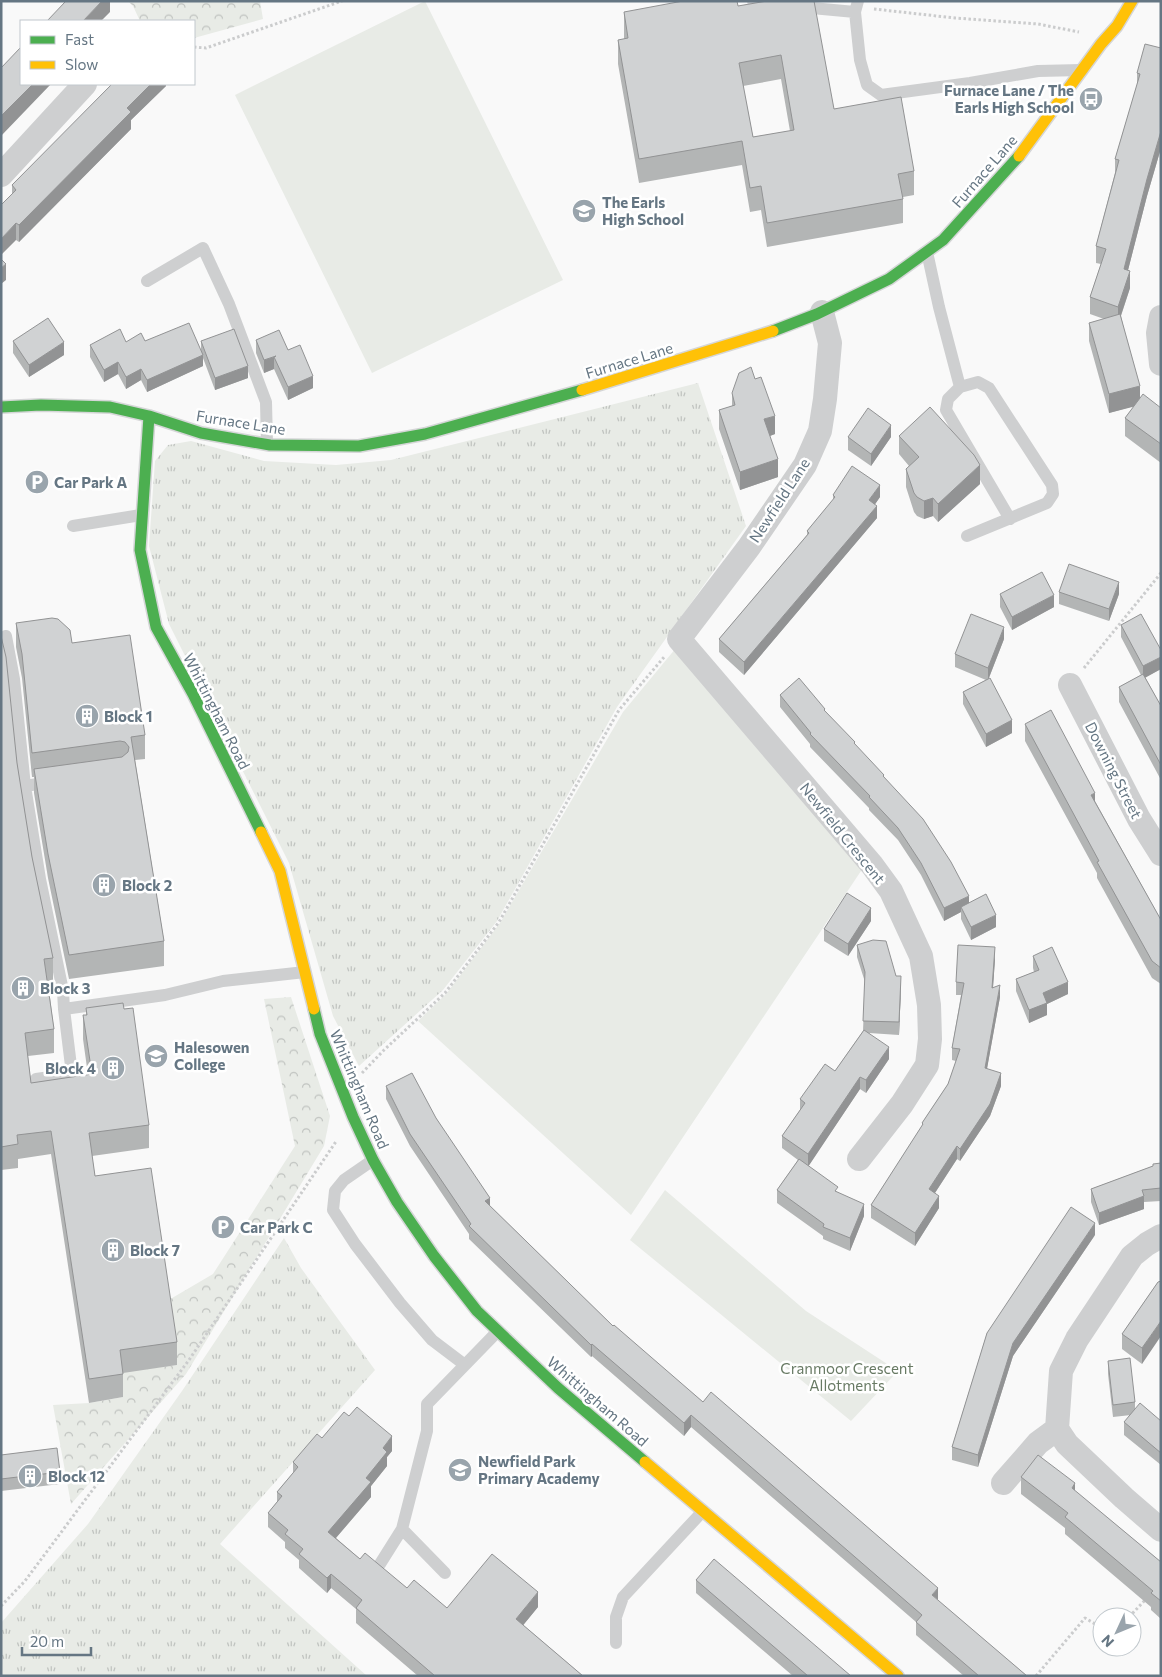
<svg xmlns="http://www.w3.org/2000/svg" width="1162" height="1677" viewBox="0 0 1162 1677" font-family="Commissioner,sans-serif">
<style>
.grass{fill:url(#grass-tufts)}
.forest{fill:url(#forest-crowns)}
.garden{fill:#e8ebe6}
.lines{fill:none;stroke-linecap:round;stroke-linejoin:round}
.fast-casing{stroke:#d5d6d7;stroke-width:14}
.slow-casing{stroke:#d5d6d7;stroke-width:14}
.path{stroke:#cbcccd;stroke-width:3;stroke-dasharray:2.5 2.5;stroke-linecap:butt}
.lane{stroke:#cecfd0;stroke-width:12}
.street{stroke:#cecfd0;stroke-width:24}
.fast{stroke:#4caf50;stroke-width:11}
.slow{stroke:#ffc107;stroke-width:11}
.wall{fill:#b3b5b5;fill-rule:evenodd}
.shaded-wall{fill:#929394}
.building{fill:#d0d2d3;stroke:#929394;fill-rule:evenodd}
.labels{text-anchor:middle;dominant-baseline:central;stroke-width:5;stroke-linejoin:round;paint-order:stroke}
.poi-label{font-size:15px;font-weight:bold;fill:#657683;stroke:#fff;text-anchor:start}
.street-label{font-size:15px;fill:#657683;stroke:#fff}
.park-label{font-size:15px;fill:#687a64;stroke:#fff}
</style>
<defs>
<pattern id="grass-tufts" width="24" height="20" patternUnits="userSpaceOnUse" patternTransform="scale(1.25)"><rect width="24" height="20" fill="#e8ebe6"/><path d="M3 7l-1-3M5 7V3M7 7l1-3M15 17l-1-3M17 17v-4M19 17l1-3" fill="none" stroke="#c0c3c0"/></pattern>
<pattern id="forest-crowns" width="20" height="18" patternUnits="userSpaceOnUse" patternTransform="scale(1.25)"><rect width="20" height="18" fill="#e8ebe6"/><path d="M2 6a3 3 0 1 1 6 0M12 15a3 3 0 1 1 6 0" fill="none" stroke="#c0c3c0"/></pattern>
</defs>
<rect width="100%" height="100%" fill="#f9f9f9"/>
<!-- grass -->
<path class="grass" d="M698 383 746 526 617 707 497 921 443 990 359 1066 333 1016 289 863 169 624 149 546 155 461 168 445 191 441 264 461 336 465 391 460Z
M284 1238 301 1268 375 1370 220 1544 367 1676H1V1623L88 1524 182 1391Z"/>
<!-- forest -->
<path class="forest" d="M128 1H260L263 19 194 38V21H140L133 6Z
M291 997 330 1116 324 1146 186 1374 71 1504 53 1405 89 1403 123 1397 119 1372 177 1365 167 1301 213 1274 295 1146 264 999Z"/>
<!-- garden -->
<path class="garden" d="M425 1 563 280 372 373 235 95Z
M676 648 863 868 631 1215 418 1021 446 994 500 923 623 712Z
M665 1190 806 1311 898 1371 851 1421 630 1240Z"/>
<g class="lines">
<!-- fast casing -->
<g class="fast-casing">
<path id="fast" d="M773 331 817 314 889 279 943 240 1019 156
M1 407 41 405 110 407 149 416 201 433 270 445 359 446 425 434 582 390
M149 416 140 550 156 627 193 694 261 832
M314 1009 320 1034 353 1117 373 1160 397 1202 434 1256 477 1311 558 1388 645 1462"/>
</g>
<!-- slow casing -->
<g class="slow-casing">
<path id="slow" d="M1019 156 1101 44 1117 26 1132 1
M582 390 773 331
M261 832 280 871 314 1009
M645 1462 898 1676"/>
</g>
<!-- path -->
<path class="path" d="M874 9 955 18 1038 24 1079 32
M194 47 206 48 342 1
M1084 668 1161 573
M362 1073 383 1051 445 993 499 922 619 710 665 656
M1 1606 25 1581 189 1360 337 1140
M1129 1617 1147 1598
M1036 1676 1085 1618 1102 1628"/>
<!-- lane -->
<path class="lane" d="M753 1 776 4
M858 1 855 12 860 60 867 85 881 95 970 83 1038 71 1082 70
M801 7 855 12
M927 252 939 307 960 387 978 382 989 388 1052 485 1053 494 1047 503 967 536
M147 281 203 248 229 304 266 402 267 444
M960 387 948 399 946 410 1010 519
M73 526 141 515
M6 636 14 679 25 786 51 782
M25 786 40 879 63 991 64 1009
M36 1079 72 1074 64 1009 165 995 223 981 305 972
M373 1160 344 1180 335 1191 333 1210 355 1244 400 1303 432 1340 465 1365
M402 1529 445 1573
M380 1564 402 1529 427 1431V1404L498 1331
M616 1643V1617L623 1597 703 1511"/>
<!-- street -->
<path class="street" d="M1 175 85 84
M822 312 830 343 825 399 820 431 805 465 749 547 679 639 872 865 891 891 921 956 929 1005 930 1039 927 1065 902 1104 859 1159
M1161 317 1158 333 1161 364
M1070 685 1139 819 1161 854
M1161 1236 1147 1244 1132 1256 1077 1339 1061 1371 1057 1429 1067 1444 1124 1498 1161 1530
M1003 1483 1038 1443 1057 1429"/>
<!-- fast -->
<use href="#fast" class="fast"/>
<!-- slow -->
<use href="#slow" class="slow"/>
</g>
<!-- wall -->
<path class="wall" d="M738 6 834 109 914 171V195L903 197V223L767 247 761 210 750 212 742 165 639 183 618 64V40L624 39V12ZM781 79 790 131 753 137 743 86Z
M1161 48V148L1147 196 1128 270 1130 288 1121 316 1140 398 1161 408V463L1125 436V418L1134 406 1109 413 1089 341V323L1104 319 1090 314V297L1101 264 1096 263V246L1115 173V159L1137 85V73Z
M166 84V86L131 120V129L19 242 16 240 12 194V185Z
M256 340 288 350 313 388 288 400 274 369 264 373 256 353Z
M13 341 64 355 29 377 13 353Z
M145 341 201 350V341L248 378 215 390 203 358V366L147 392 141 380 126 389 118 374 104 382 90 357V345L126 342Z
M732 393 775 434 770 436 778 477 740 490 719 429V410L732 406Z
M899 436 980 484 938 522 933 516 924 519 917 516 914 512 906 487V469L909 466 899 454Z
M848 437H891L871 466 848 450Z
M833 495 880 497 875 504 877 518 744 675 719 652V639L807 535V531L833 500Z
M1059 592 1119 594 1109 621 1059 604Z
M1000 594 1054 607 1012 630 1000 607Z
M16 623 72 643 145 735V759L135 760 164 941V966L69 979 48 878 34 793V777H32L22 678 16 647Z
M1121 625 1161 650V669L1145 677 1161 706V780L1119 702V687L1141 675 1121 637Z
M1 636 17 763 32 857 53 958V982H48L54 1029V1053L28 1056 31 1083 88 1075 83 1039V1015H86V1008L149 1125V1148L92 1156 95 1176 177 1342V1365L123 1373V1397L89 1403 51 1154 18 1159V1168L1 1170Z
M1004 639 989 678 1012 733 986 747 963 704V692L986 680 955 667V654Z
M780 695 825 711 884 778 969 903 996 927 971 940 961 919V912L944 921 921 875 898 840 869 810V808L810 747V744L780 707Z
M1025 724 1095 801 1161 920V984L1152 978 1097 878V873L1025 741Z
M871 921 848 956 824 941V929Z
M857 945 896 976 901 988 899 1035 869 1033 889 1059 866 1093 860 1089 808 1166 864 1216 850 1251 823 1239V1236L777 1203V1190L798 1160 782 1148V1136L800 1110V1099L835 1071 863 1031 865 982 857 957Z
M1033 956 1068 994 1047 1004V1015L1029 1023 1016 991V979L1034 972 1033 968Z
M995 959 993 988 1000 997 987 1068 1001 1086 990 1116 960 1161 957 1159 935 1193 939 1208 915 1246 871 1218V1205L922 1126V1123L948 1084 956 1061 952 1060V1048L961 995H956V982Z
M386 1086 436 1118 490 1206 613 1326 1027 1676H964L916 1635V1622L691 1427 684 1436 592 1356 591 1357 469 1239V1234L410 1146 386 1099Z
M1161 1163V1201L1144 1202V1209L1099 1225 1091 1202V1189Z
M1095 1235 1013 1356 978 1467 952 1460V1447L987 1333Z
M1158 1282 1142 1364 1122 1349V1334Z
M1108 1361 1135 1402V1410L1161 1421V1465L1124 1435V1422L1131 1415 1113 1417 1108 1374Z
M349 1416 392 1451 387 1457V1466L371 1486V1497L336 1538 360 1559 407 1588 447 1608 538 1607 523 1625 583 1676H418L356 1623V1609L331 1588 327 1593 299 1568V1560L285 1548V1542L268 1527V1513L277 1502V1492L293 1473V1462Z
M1 1455 60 1472V1484L1 1491Z
M1021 1477 1075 1491 1161 1562V1619L1151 1610V1607L1065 1534V1528L1021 1494Z
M696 1580 851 1676H793L696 1593Z"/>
<!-- shaded-wall -->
<path class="shaded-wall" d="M102 1H110V12L101 21H83Z
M33 84H51L1 136V116Z
M151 84H166V86L131 120V129L19 242V225L127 108Z
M1161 131V148L1147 196 1124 286V269L1147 179Z
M16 223V240L1 255V239Z
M6 264V280L1 284V268Z
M1130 271V288L1118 324V307Z
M64 342V355L29 377V365Z
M203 355V366L147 392V380Z
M274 357V369L264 373V360Z
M118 362V374L104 382V370Z
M248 366V378L215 390V378Z
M141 369V380L126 389V377Z
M313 376V388L288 400V387Z
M1140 386V405L1109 413V394Z
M775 416V434L764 438V419Z
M891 425V437L871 466V454Z
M778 459V477L740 490V472Z
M980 465V484L938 522V504Z
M880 485V497L869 513V500Z
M933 498V516L924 519V501Z
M877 506V518L744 675V662Z
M1119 582V594L1109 621V609Z
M1054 595V607L1012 630V617Z
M1004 627V639L988 680V668Z
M1161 657V669L1143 679V666Z
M1012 720V733L986 747V734Z
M1095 793V810L1091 795Z
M969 896V908L961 907V912L944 921V908Z
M871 908V921L848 956V944Z
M996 915V927L971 940V927Z
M995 947V959L992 1001V988Z
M901 976V988L899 1035V1022Z
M1068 982V994L1047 1004V1015L1029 1023V1010L1043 993Z
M1000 985V997L985 1080V1068Z
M889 1047V1059L866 1093V1080Z
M1001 1073V1086L990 1116 960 1161V1149Z
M860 1077V1089L808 1167V1154Z
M957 1146V1159L929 1202V1189Z
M939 1196V1208L915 1246V1233Z
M1144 1196V1209L1099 1225V1213Z
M490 1198V1211L485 1201Z
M864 1204V1216L850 1251V1238Z
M1095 1223V1235L1013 1356 978 1467V1455L1013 1343Z
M1161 1321V1336L1142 1364V1348Z
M592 1344V1356L591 1357V1345Z
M691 1415V1427L684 1436V1423Z
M392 1436V1451L387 1457V1466L371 1486V1497L328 1547V1532L366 1478 383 1448Z
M1075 1483V1501L1072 1488Z
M331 1574V1588L327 1593V1578Z
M938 1588V1600L932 1595Z
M538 1592V1607L516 1634V1619Z"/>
<!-- building -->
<path class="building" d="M64 1H102L83 21H47L65 2Z
M683 1H737L738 6 767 1H814L834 109 901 97 914 171 898 174 903 199 767 223 761 186 750 188 742 141 639 159 618 40 628 38 624 12ZM781 55 794 130 753 137 739 63Z
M1145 44 1161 48V131L1147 179 1124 269 1130 271 1118 307 1090 297 1106 249 1096 246 1119 160 1115 159 1140 74 1137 73Z
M21 47V84H33L1 116V68Z
M112 84H151L127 108 131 112 19 225 16 223 1 239V205L16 190 12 185Z
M1 259 6 264 1 268Z
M1120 314 1140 386 1109 394 1089 323Z
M48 318 64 342 29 365 13 341Z
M189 323 203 355 147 380 141 369 126 377 118 362 104 370 90 345 120 329 126 342 141 333 145 341Z
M234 329 248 366 215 378 201 341Z
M279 330 288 350 300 345 313 376 288 387 274 357 276 356 264 360 256 340Z
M751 367 755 379 761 377 775 416 764 419 778 459 740 472 719 410 735 405 732 393 739 373Z
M1143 394 1161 408V444L1125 418Z
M930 407 974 455 980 465 938 504 933 498 924 501 917 497 914 493 906 469 919 457 899 436Z
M868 408 891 425 871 454 848 437Z
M852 466 880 485 869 500 877 506 744 662 719 639 809 533 807 531 835 497 833 495Z
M1069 564 1119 582 1109 609 1059 592Z
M1042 572 1054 595 1012 617 1000 594Z
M971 614 1004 627 988 668 955 654Z
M1141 614 1161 650V657L1143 666 1121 625Z
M52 618 58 619 70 630 72 643 130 635 145 735 131 737 164 941 69 955 48 854 34 769 122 757 128 752 129 747 125 742 120 741 32 753 22 654 16 623Z
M1 636 6 657 17 763 32 857 53 958 44 959 54 1029 25 1033 31 1083 92 1074 83 1015H87L86 1008 123 1003 124 1009 133 1008 149 1125 89 1133 95 1176 151 1168 177 1342 120 1350 123 1374 89 1379 51 1131 17 1135 18 1144 1 1147Z
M1143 674 1161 706V765L1119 687Z
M799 678 825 709 824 710 855 742 854 743 884 775 883 776 923 819 951 862 969 896 944 908 921 863 898 828 869 797 870 796 810 734 811 733 780 695Z
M990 678 1012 720 986 734 963 692Z
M1051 710 1095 793 1091 795 1161 920V968L1152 961 1097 862 1099 861 1025 724Z
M847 893 871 908 848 944 824 929Z
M986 894 996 915 971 927 961 907Z
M873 940 886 941 896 976H901L899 1022 863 1021 865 972 857 945Z
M958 945 995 947 992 988 1000 985 985 1068 1001 1073 990 1104 960 1149 957 1146 929 1189 939 1196 915 1233 871 1205 923 1124 922 1123 948 1084 960 1049 952 1048 964 983 956 982Z
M1052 947 1068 982 1043 993 1047 1003 1029 1010 1016 979 1039 970 1033 956Z
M864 1030 889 1047 866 1080 860 1077 808 1154 782 1136 805 1103 800 1099 825 1064 835 1071Z
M412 1073 436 1118 490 1198 485 1201 613 1326 614 1325 703 1402 711 1392 938 1588 932 1595 1027 1676H979L916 1622 922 1615 691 1415 684 1423 592 1344 591 1345 469 1226 471 1224 410 1134 386 1086Z
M799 1159 838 1187 835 1191 864 1204 850 1238 823 1227 824 1224 777 1190Z
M1161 1163V1188L1142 1190 1144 1196 1099 1213 1091 1189 1153 1166V1164Z
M1071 1207 1095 1223 1013 1343 978 1455 952 1447 987 1333Z
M1161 1281V1321L1142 1348 1122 1334 1158 1282Z
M1130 1358 1135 1402 1113 1405 1108 1361Z
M1140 1403 1161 1421V1453L1124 1422Z
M357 1407 392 1436 383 1448 387 1452 366 1478 371 1482 328 1532 360 1559 365 1553 407 1588 414 1580 447 1608 492 1554 538 1592 516 1619 583 1676H435L356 1608 362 1600 331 1574 327 1578 299 1554 303 1549 285 1534 288 1530 268 1513 282 1496 277 1492 298 1467 293 1462 317 1434 322 1438 344 1412 349 1416Z
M57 1448 60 1472 1 1479V1455Z
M1038 1455 1075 1483 1072 1488 1161 1562V1601L1151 1593 1153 1591 1065 1517 1068 1513 1021 1477Z
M714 1559 851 1676H808L696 1580Z"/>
<!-- icons -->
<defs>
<g id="bus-disc" transform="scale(1.25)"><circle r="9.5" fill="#99a4ac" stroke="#fff"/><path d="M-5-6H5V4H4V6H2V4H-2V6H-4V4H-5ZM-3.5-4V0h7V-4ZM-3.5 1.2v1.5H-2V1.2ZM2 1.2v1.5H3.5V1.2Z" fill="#fff"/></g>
<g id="school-disc" transform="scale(1.25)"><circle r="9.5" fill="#99a4ac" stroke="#fff"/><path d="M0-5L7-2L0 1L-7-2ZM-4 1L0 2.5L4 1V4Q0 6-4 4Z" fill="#fff"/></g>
<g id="parking-disc" transform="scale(1.25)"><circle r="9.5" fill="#99a4ac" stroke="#fff"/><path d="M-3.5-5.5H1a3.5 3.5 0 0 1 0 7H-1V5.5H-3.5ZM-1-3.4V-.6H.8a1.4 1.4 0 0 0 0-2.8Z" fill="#fff"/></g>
<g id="building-disc" transform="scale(1.25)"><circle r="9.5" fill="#99a4ac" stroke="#fff"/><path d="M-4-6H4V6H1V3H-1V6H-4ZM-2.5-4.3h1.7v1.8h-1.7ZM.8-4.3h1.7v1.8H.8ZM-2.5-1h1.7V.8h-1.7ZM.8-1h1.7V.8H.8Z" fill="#fff"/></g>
<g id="university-disc" transform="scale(1.25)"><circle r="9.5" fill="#99a4ac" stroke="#fff"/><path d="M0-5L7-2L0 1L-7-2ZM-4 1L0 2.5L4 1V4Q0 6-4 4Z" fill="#fff"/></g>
</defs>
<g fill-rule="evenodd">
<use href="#bus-disc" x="1091" y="99"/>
<use href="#school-disc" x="584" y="211"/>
<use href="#parking-disc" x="37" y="482"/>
<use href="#building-disc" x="87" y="716"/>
<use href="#building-disc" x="104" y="885"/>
<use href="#building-disc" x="23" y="988"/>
<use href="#university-disc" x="156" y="1056"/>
<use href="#building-disc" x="113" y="1068"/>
<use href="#parking-disc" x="223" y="1227"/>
<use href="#building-disc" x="113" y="1250"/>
<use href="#school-disc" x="460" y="1470"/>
<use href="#building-disc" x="30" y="1476"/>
</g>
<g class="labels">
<!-- poi labels -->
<g class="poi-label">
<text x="1074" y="90" text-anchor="end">Furnace Lane / The<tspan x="1074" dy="17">Earls High School</tspan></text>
<text x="602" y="202">The Earls<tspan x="602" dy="17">High School</tspan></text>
<text x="54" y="482">Car Park A</text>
<text x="104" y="716">Block 1</text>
<text x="122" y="885">Block 2</text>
<text x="40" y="988">Block 3</text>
<text x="174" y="1047">Halesowen<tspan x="174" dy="17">College</tspan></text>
<text x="96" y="1068" text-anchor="end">Block 4</text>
<text x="240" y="1227">Car Park C</text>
<text x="130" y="1250">Block 7</text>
<text x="478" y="1461">Newfield Park<tspan x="478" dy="17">Primary Academy</tspan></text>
<text x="48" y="1476">Block 12</text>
</g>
<!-- street labels -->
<g class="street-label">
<text transform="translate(984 171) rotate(-49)">Furnace Lane</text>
<text transform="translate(629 360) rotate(-17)">Furnace Lane</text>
<text transform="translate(241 422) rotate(9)">Furnace Lane</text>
<text transform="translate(779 500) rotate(-57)">Newfield Lane</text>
<text transform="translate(217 711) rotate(63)">Whittingham Road</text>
<text transform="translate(1114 770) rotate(63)">Downing Street</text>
<text transform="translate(843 833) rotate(51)">Newfield Crescent</text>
<text transform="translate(360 1089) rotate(67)">Whittingham Road</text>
<text transform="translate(598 1401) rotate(41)">Whittingham Road</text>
</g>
<!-- park labels -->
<g class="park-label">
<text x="847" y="1368">Cranmoor Crescent<tspan x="847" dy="17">Allotments</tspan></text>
</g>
</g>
<!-- border -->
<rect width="1162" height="1677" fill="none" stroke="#657683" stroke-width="5"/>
<!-- legend -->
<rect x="20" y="20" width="175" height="65" fill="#ffffff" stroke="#c1c8cd"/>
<rect x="30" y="36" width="25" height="8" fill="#4caf50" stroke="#c1c8cd"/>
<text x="65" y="45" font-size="15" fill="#657683">Fast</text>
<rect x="30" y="61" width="25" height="8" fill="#ffc107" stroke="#c1c8cd"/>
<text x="65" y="70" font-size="15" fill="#657683">Slow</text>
<!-- north arrow -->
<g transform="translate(1117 1632) rotate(226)"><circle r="24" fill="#ffffff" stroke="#c1c8cd"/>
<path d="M0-4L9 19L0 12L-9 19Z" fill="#99a4ac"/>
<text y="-8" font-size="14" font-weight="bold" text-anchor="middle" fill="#657683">N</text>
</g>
<!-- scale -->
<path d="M22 1647v8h69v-8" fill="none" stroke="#657683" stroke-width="2.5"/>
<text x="30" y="1647" font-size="15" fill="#657683" stroke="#ffffff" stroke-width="4" paint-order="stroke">20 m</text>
</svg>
